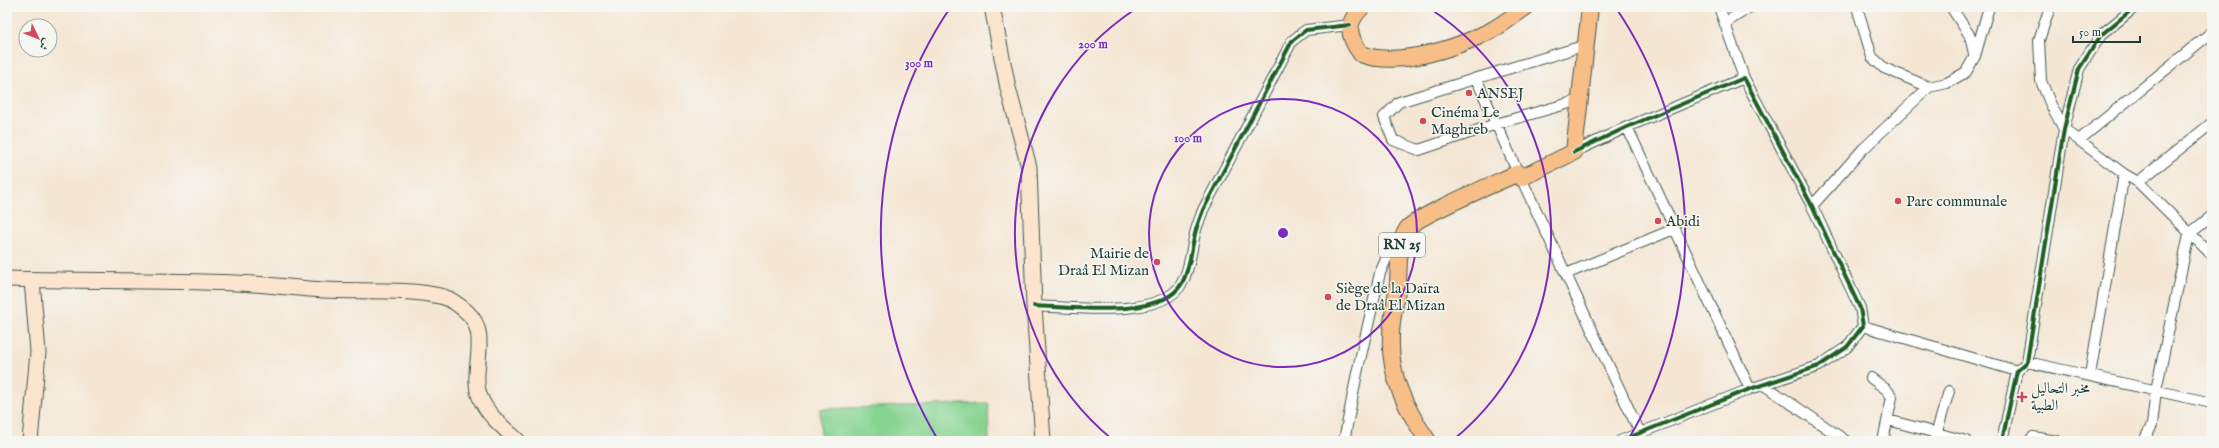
<svg xmlns="http://www.w3.org/2000/svg" width="2219" height="448" viewBox="0 0 2219 448" font-family="'IM FELL English',Amiri,serif">
<style>
.green{fill:#87d492;stroke:#538863}
.lines{fill:none;stroke-linecap:round;stroke-linejoin:round}
.street-casing{stroke:#3f564c;stroke-width:12}
.secondary-casing{stroke:#3f564c;stroke-width:17}
.primary-casing{stroke:#3f564c;stroke-width:18}
.street{stroke:#fff;stroke-width:10}
.secondary{stroke:#fce5cf;stroke-width:15}
.primary{stroke:#f7be88;stroke-width:16}
.cycleway-casing{stroke:#f6f6f2;stroke-width:6}
.cycleway{stroke:#1b5e20;stroke-width:4}
.ring{fill:none;stroke:#7b2cbf;stroke-width:2}
.poi-dot{fill:#d1495b;stroke:#f6f6f2;stroke-width:1.5}
.labels{text-anchor:middle;dominant-baseline:central;stroke-width:3;stroke-linejoin:round;paint-order:stroke}
.shield{fill:#f6f6f2;stroke:#60746d;stroke-width:1}
.shield-label{font-size:14px;font-weight:bold;fill:#1f3d34}
.poi-label{font-size:15px;fill:#1f3d34;stroke:#f6f6f2;text-anchor:start}
.centre{fill:#7b2cbf;stroke:#f6f6f2;stroke-width:2}
.ring-label{font-size:12px;text-anchor:middle;font-weight:bold;fill:#7b2cbf;stroke:#f6f6f2;stroke-width:3;stroke-linejoin:round;paint-order:stroke}
</style>
<rect width="100%" height="100%" fill="#f6f6f2"/>
<filter id="ink" filterUnits="userSpaceOnUse"><feTurbulence type="fractalNoise" baseFrequency=".025" numOctaves="2"/><feDisplacementMap in="SourceGraphic" scale="8" xChannelSelector="R" yChannelSelector="G"/><feConvolveMatrix kernelMatrix="1 2 1 2 8 2 1 2 1" color-interpolation-filters="sRGB"/></filter>
<filter id="wash" filterUnits="userSpaceOnUse"><feTurbulence type="fractalNoise" baseFrequency=".012" numOctaves="4" result="noise"/><feDisplacementMap in="SourceGraphic" scale="16" xChannelSelector="R" yChannelSelector="G"/><feGaussianBlur stdDeviation="0.9" result="paint"/><feColorMatrix in="noise" values="0 0 0 0 0 0 0 0 0 0 0 0 0 0 0 0 0 1.4 0 .05"/><feComposite in="paint" operator="in"/></filter>
<g filter="url(#wash)">
<rect width="100%" height="100%" fill="#f4e6d3"/>
<!-- green -->
<path class="green" d="M988 403 989 441H821L820 409Z"/>
</g>
<g filter="url(#ink)">
<g class="lines">
<!-- street casing -->
<g class="street-casing">
<path id="street" d="M1719 7 1744 78
M1857 7 1872 57 1884 68 1929 87
M1951 7 1970 36 1974 54
M2050 7 2039 40 2041 81 2051 105 2064 129 2124 174 2138 182 2212 255
M1725 23 1750 7
M1476 78 1518 173
M1580 100 1496 124 1419 150 1393 140 1384 117 1399 102 1586 45
M1627 127 1750 389
M2079 140 2212 32
M1574 152 1627 127 1744 78 1812 206 1860 308 1863 326 1847 347 1819 366 1750 389 1620 441
M1521 178 1640 433
M2138 182 2212 123
M1812 206 1863 149 1929 87 1947 83 1966 72 1975 56 1989 7
M1566 274 1674 229
M1034 306C1070 307 1162 320 1182 283 1191 267 1191 247 1196 230 1198 223 1201 216 1203 210L1292 41 1306 30 1350 25
M1863 326 2017 371
M2027 362 2212 403
M2090 375 2124 174
M1871 378 1887 390 1892 397 1883 441
M1764 385 1846 441
M1888 420 1966 441
M1344 441 1357 373 1380 273 1387 257 1401 242
M1934 441 1949 391
M2002 441 2017 371 2027 362 2064 129 2079 69 2101 35 2135 7
M2029 441 2033 437 2057 441
M2144 441 2152 425 2156 390 2189 234 2212 216"/>
</g>
<!-- secondary casing -->
<g class="secondary-casing">
<path id="secondary" d="M992 7 1008 88 1029 167 1034 306 1043 441
M7 279C83 281 159 280 235 283 265 284 294 288 324 290 362 292 407 288 444 297 453 300 460 306 467 312 492 335 469 371 480 397 487 415 504 428 518 441
M30 441 38 352 32 280"/>
</g>
<!-- primary casing -->
<g class="primary-casing">
<path id="primary" d="M1362 7C1345 24 1348 36 1361 54 1397 68 1457 48 1490 31 1502 25 1514 15 1526 7
M1428 441C1406 409 1389 377 1391 337 1391 319 1396 301 1398 283 1399 267 1398 243 1407 229 1416 216 1499 182 1518 173L1521 178 1574 152 1590 7"/>
</g>
<!-- street -->
<use href="#street" class="street"/>
<!-- secondary -->
<use href="#secondary" class="secondary"/>
<!-- primary -->
<use href="#primary" class="primary"/>
<!-- cycleway casing -->
<g class="cycleway-casing">
<path id="cycleway" d="M1574 152 1627 127 1744 78 1812 206 1860 308 1863 326 1847 347 1819 366 1750 389 1620 441
M1034 306C1070 307 1162 320 1182 283 1191 267 1191 247 1196 230 1198 223 1201 216 1203 210L1292 41 1306 30 1350 25
M2002 441 2017 371 2027 362 2064 129 2079 69 2101 35 2135 7"/>
</g>
<!-- cycleway -->
<use href="#cycleway" class="cycleway"/>
</g>
</g>
<!-- distance rings -->
<g class="ring">
<circle cx="1283" cy="233" r="134"/>
<path d="M1113 440A268 268 0 0 1 1137 8M1429 8A268 268 0 0 1 1453 440"/>
<path d="M938 440A402 402 0 0 1 950 8M1616 8A402 402 0 0 1 1628 440"/>
</g>
<!-- markers -->
<g class="poi-dot">
<circle cx="1469" cy="93" r="4"/>
<circle cx="1423" cy="121" r="4"/>
<circle cx="1898" cy="201" r="4"/>
<circle cx="1658" cy="221" r="4"/>
<circle cx="1157" cy="262" r="4"/>
<circle cx="1328" cy="297" r="4"/>
<path d="M2020 391h4v4h4v4h-4v4h-4v-4h-4v-4h4z"/>
</g>
<g class="labels">
<!-- shield labels -->
<rect class="shield" x="1379" y="233" width="46" height="24" rx="3"/>
<g class="shield-label">
<text x="1402" y="245">RN 25</text>
</g>
<!-- poi labels -->
<g class="poi-label">
<text x="1477" y="93">ANSEJ</text>
<text x="1431" y="112">Cinéma Le<tspan x="1431" dy="17">Maghreb</tspan></text>
<text x="1906" y="201">Parc communale</text>
<text x="1666" y="221">Abidi</text>
<text x="1149" y="253" text-anchor="end">Mairie de<tspan x="1149" dy="17">Draâ El Mizan</tspan></text>
<text x="1336" y="288">Siège de la Daïra<tspan x="1336" dy="17">de Draâ El Mizan</tspan></text>
<text x="2031" y="388">مخبر التحاليل<tspan x="2031" dy="17">الطبية</tspan></text>
</g>
</g>
<circle cx="1283" cy="233" r="6" class="centre"/>
<g class="ring-label">
<text x="1093" y="48">200 m</text>
<text x="919" y="67">300 m</text>
<text x="1188" y="142">100 m</text>
</g>
<!-- margin -->
<rect width="2219" height="448" fill="none" stroke="#f6f6f2" stroke-width="24"/>
<!-- north arrow -->
<g transform="translate(38 38) rotate(133)"><circle r="19" fill="#f6f6f2" stroke="#a0aca6"/>
<path d="M0-3L7 15L0 10L-7 15Z" fill="#d1495b"/>
<text y="-6" font-size="11" font-weight="bold" text-anchor="middle" fill="#1f3d34">ش</text>
</g>
<!-- scale -->
<path d="M2073 36v6h67v-6" fill="none" stroke="#1f3d34" stroke-width="2"/>
<text x="2079" y="36" font-size="12" fill="#1f3d34" stroke="#f6f6f2" stroke-width="3" paint-order="stroke">50 m</text>
</svg>
